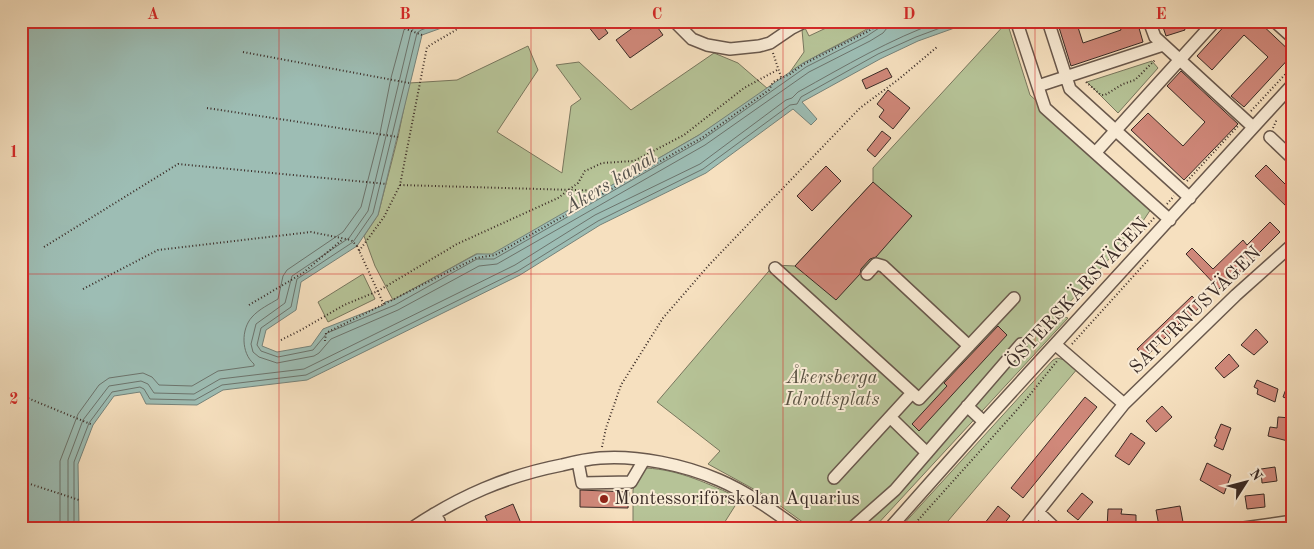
<svg xmlns="http://www.w3.org/2000/svg" width="1314" height="549" viewBox="0 0 1314 549" font-family="'Old Standard TT',serif">
<style>
.green{fill:#b6c397;stroke:#78775e}
.water{fill:#9dbdb4;stroke:#75837b}
.lines{fill:none;stroke-linecap:round;stroke-linejoin:round}
.shore{stroke:#6c746d;stroke-width:1}
.building{fill:#d0887a;stroke:#3a2b26}
.minor-casing{stroke:#69584c;stroke-width:14}
.path{stroke:#3a2b26;stroke-width:2;stroke-dasharray:1 2.5;stroke-linecap:butt}
.minor{stroke:#f9ebd5;stroke-width:11}
.path-bridge{stroke:#3a2b26;stroke-width:2;stroke-dasharray:1 2.5;stroke-linecap:butt}
.grid{fill:none;stroke:#d62828;stroke-width:1;stroke-opacity:0.55}
.poi-dot{fill:#8f2418;stroke:#f9ebd5;stroke-width:2}
.labels{text-anchor:middle;dominant-baseline:central;stroke-width:4;stroke-linejoin:round;paint-order:stroke}
.street-label{font-size:19px;fill:#3a2b26;stroke:#f9ebd5}
.park-label{font-size:19px;font-style:italic;fill:#595142;stroke:#f9ebd5}
.poi-label{font-size:19px;fill:#3a2b26;stroke:#f9ebd5;text-anchor:start}
.water-label{font-size:20px;font-style:italic;fill:#53504a;stroke:#f9ebd5}
.neatline{fill:none;stroke:#d62828;stroke-width:2}
.grid-label{font-size:16px;text-anchor:middle;font-weight:bold;fill:#d62828}
</style>
<rect width="100%" height="100%" fill="#f6e0bf"/>
<filter id="stains"><feTurbulence type="fractalNoise" baseFrequency=".004" numOctaves="4"/><feColorMatrix values="0 0 0 0 .2 0 0 0 0 .09 0 0 0 0 .02 0 0 0 .5 -.17"/></filter>
<radialGradient id="worn" r=".72"><stop offset=".6" stop-color="#630" stop-opacity="0"/><stop offset="1" stop-color="#630" stop-opacity=".3"/></radialGradient>
<!-- green -->
<path class="green" d="M841 21H880C851 40 819 52 790 72L804 52 802 30 805 28 809 36Z
M1007 22 1030 95 1153 206 1141 224 1058 315 1068 318 874 528H838L832 523 825 528H811L768 497 708 464 720 451 657 402 774 265 795 266 873 182V168Z
M528 46 538 70 497 132 562 173 571 106 581 99 556 65 579 62 631 110 714 53 738 63 768 89 699 135 492 255 476 254 393 300 375 266 364 236 378 215 398 137 409 83 457 80Z
M1152 61 1158 68 1118 113 1087 82Z
M363 274 375 299 328 322 318 302Z
M1057 358 1069 361 1078 368 942 528H900L1053 360Z
M646 468C681 470 708 484 740 498L721 528H633V490L637 476Z"/>
<!-- water -->
<path class="water" d="M21 21H461L422 35 378 215 357 246 301 282 296 310 266 330 262 346 277 352 311 346 323 329 384 305 385 302 393 300 477 254H492L699 135 803 63 864 32 880 21H974L918 41 880 59 802 102 817 119 811 125 793 109 706 173 600 225 520 275 307 380 223 390 197 405 146 404 140 392 114 396 93 425 78 464 79 528H21Z"/>
<g class="lines">
<!-- shore -->
<path class="shore" d="M426 21 416 25 411 32 368 211 349 238 292 276 285 303 256 324 251 344 253 352 259 357 277 363 314 356 319 353 331 339 398 310 479 266 497 264 705 145 809 72 870 41 883 33 887 28 888 21
M446 21 421 30 417 33 373 213 353 242 297 279 291 307 261 328 257 345 261 351 278 357 313 350 327 333 395 305 477 259H494L702 140 806 67 867 36 879 28 882 21
M60 528V461L78 414 99 385 109 378 143 373 152 377 159 385 192 386 218 371 254 366V364C241 353 241 329 252 317 259 309 270 304 278 299L283 276 287 270 343 232 361 207 380 133 391 78 404 30 409 21
M68 528V460L83 420 109 386 141 381 148 384 154 393 194 394 220 379 304 369 515 265 595 215 700 164 786 100 792 98 798 92C845 66 890 39 941 21
M74 528V462L89 423 112 392 140 387 144 389 150 399 195 400 222 385 306 375 518 271 598 221 703 169 790 105 797 104 801 97 878 54 916 37 959 21"/>
</g>
<!-- building -->
<path class="building" d="M584 21H599L608 33 599 40Z
M630 21H653L663 35 630 58 616 40 634 27Z
M1057 21H1076L1083 43 1121 30 1118 21H1137L1143 42 1071 66Z
M1161 21H1182L1185 30 1166 36Z
M1229 21H1258L1293 54 1244 107 1231 96 1268 57 1244 35 1212 70 1197 56Z
M887 68 892 77 866 89 862 80Z
M1181 71 1238 124 1184 180 1131 130 1148 113 1183 146 1205 122 1167 86Z
M888 90 910 108 893 129 879 117 884 110 877 104Z
M882 131 891 138 875 157 867 150Z
M1266 165 1293 192V203L1288 208 1255 176Z
M826 166 841 181 812 211 797 196Z
M873 182 912 216 876 257 870 259 861 269 860 274 836 300 795 266Z
M1270 222 1280 232 1235 277 1234 275 1219 289 1186 254 1192 248 1213 269 1243 240 1247 245Z
M1192 296 1201 306 1181 325 1180 323 1145 358 1137 349Z
M998 326 1007 335 919 431 912 424 947 386 944 383Z
M1256 329 1268 342 1254 355 1241 345Z
M1229 354 1239 366 1224 378 1215 368Z
M1257 380 1278 389 1275 402 1257 394 1258 389 1254 387Z
M1286 389 1293 392V401L1283 397Z
M1085 397 1097 407 1023 498 1011 488Z
M1162 406 1172 417 1156 432 1146 421Z
M1278 417 1291 418V428H1293L1292 442 1268 436 1270 427 1277 428Z
M1221 424 1231 428 1223 450 1214 446 1217 440 1215 438Z
M1131 433 1145 443 1129 465 1115 456Z
M1207 463 1231 475 1224 494 1200 480Z
M1275 467 1277 481 1262 483 1261 469Z
M580 490 629 492 628 508 580 507Z
M1082 493 1093 502 1078 520 1067 511Z
M1264 494 1265 507 1247 509 1245 496Z
M513 504 523 528H490L485 516Z
M998 506 1010 516 1001 528H981Z
M1180 506 1183 522 1159 526 1156 510Z
M1108 509H1122L1121 514 1136 515V528H1107Z"/>
<g class="lines">
<!-- minor casing -->
<g class="minor-casing">
<path id="minor" d="M674 21 692 39 707 45 730 49 759 46 770 43 792 28 806 21
M1019 21 1018 26 1045 108 1170 220
M1048 21 1070 89 1190 198
M1149 21 1155 37 1253 127
M1274 21 1293 38
M1038 86 1163 45
M1270 137 1293 159
M1096 152 1215 21
M775 268 919 399 1014 298
M867 274 876 264 883 266 969 346
M1124 404 1236 295 1293 244
M967 406 984 422
M890 417 927 453
M578 462 582 483 631 482 644 460
M834 478 912 393
M1038 512 1055 528
M434 514 439 521 440 528
M412 528C460 496 506 476 562 465 574 462 587 459 600 458 637 455 685 465 719 480 747 492 772 510 797 528
M852 528 895 490 1021 344
M890 528 984 422 1293 84
M1025 528 1124 404 1056 345
M1244 528 1293 521"/>
</g>
<!-- path -->
<path class="path" d="M385 21 422 35
M243 52 409 83
M773 53 781 77
M1086 82 1101 95H1105L1123 84 1135 80 1156 59
M207 108 398 137
M1251 111 1293 66
M1273 128 1277 119
M1187 181 1238 126
M1167 204 1174 196
M1137 237 1154 218
M44 247 178 164 387 184
M359 251 384 217 400 185 427 47 471 21
M83 289 158 250 311 232 351 240 357 246
M249 305 303 273 343 239
M1028 337 1032 333H1044L1055 327
M281 340 301 330 344 305 378 291 457 244 558 198 578 183 585 171 602 163 634 161 684 135 744 88 779 69
M325 341 326 333 476 258 495 255 703 137 769 90 773 82 790 74 804 64 867 32 884 21
M1072 344 1149 259
M25 397 93 425
M602 447 606 428 621 385 663 318 709 265 860 108 899 79 937 47
M21 481 79 500
M911 528 1024 402 1057 361"/>
<!-- minor -->
<use href="#minor" class="minor"/>
<!-- path-bridge -->
<path class="path-bridge" d="M400 185 610 191
M357 246 384 305"/>
</g>
<!-- grid -->
<path class="grid" d="M279 21V528M531 21V528M783 21V528M1035 21V528M21 274H1293"/>
<!-- markers -->
<circle class="poi-dot" cx="604" cy="499" r="5"/>
<g class="labels">
<!-- street labels -->
<g class="street-label">
<text transform="translate(1078 294) rotate(-47)">ÖSTERSKÄRSVÄGEN</text>
<text transform="translate(1196 311) rotate(-44)">SATURNUSVÄGEN</text>
</g>
<!-- park labels -->
<g class="park-label">
<text x="832" y="378">Åkersberga<tspan x="832" dy="22">Idrottsplats</tspan></text>
</g>
<!-- poi labels -->
<g class="poi-label">
<text x="614" y="499">Montessoriförskolan Aquarius</text>
</g>
<!-- water labels -->
<g class="water-label">
<text transform="translate(611 183) rotate(-31)">Åkers kanal</text>
</g>
</g>
<!-- margin -->
<rect width="1314" height="549" fill="none" stroke="#f6e0bf" stroke-width="55"/>
<!-- north arrow -->
<g transform="translate(1246 482) rotate(54)" stroke="#f9ebd5" stroke-width="4" paint-order="stroke">
<path d="M0-4L9 19L0 12L-9 19Z" fill="#3a2b26"/>
<text y="-8" font-size="14" font-weight="bold" text-anchor="middle" fill="#3a2b26">N</text>
</g>
<rect x="28" y="28" width="1258" height="494" class="neatline"/>
<g class="grid-label">
<text x="153" y="19">A</text>
<text x="405" y="19">B</text>
<text x="657" y="19">C</text>
<text x="909" y="19">D</text>
<text x="1161" y="19">E</text>
<text x="14" y="157">1</text>
<text x="14" y="404">2</text>
</g>
<rect width="100%" height="100%" filter="url(#stains)"/>
<rect width="100%" height="100%" fill="url(#worn)"/>
</svg>
